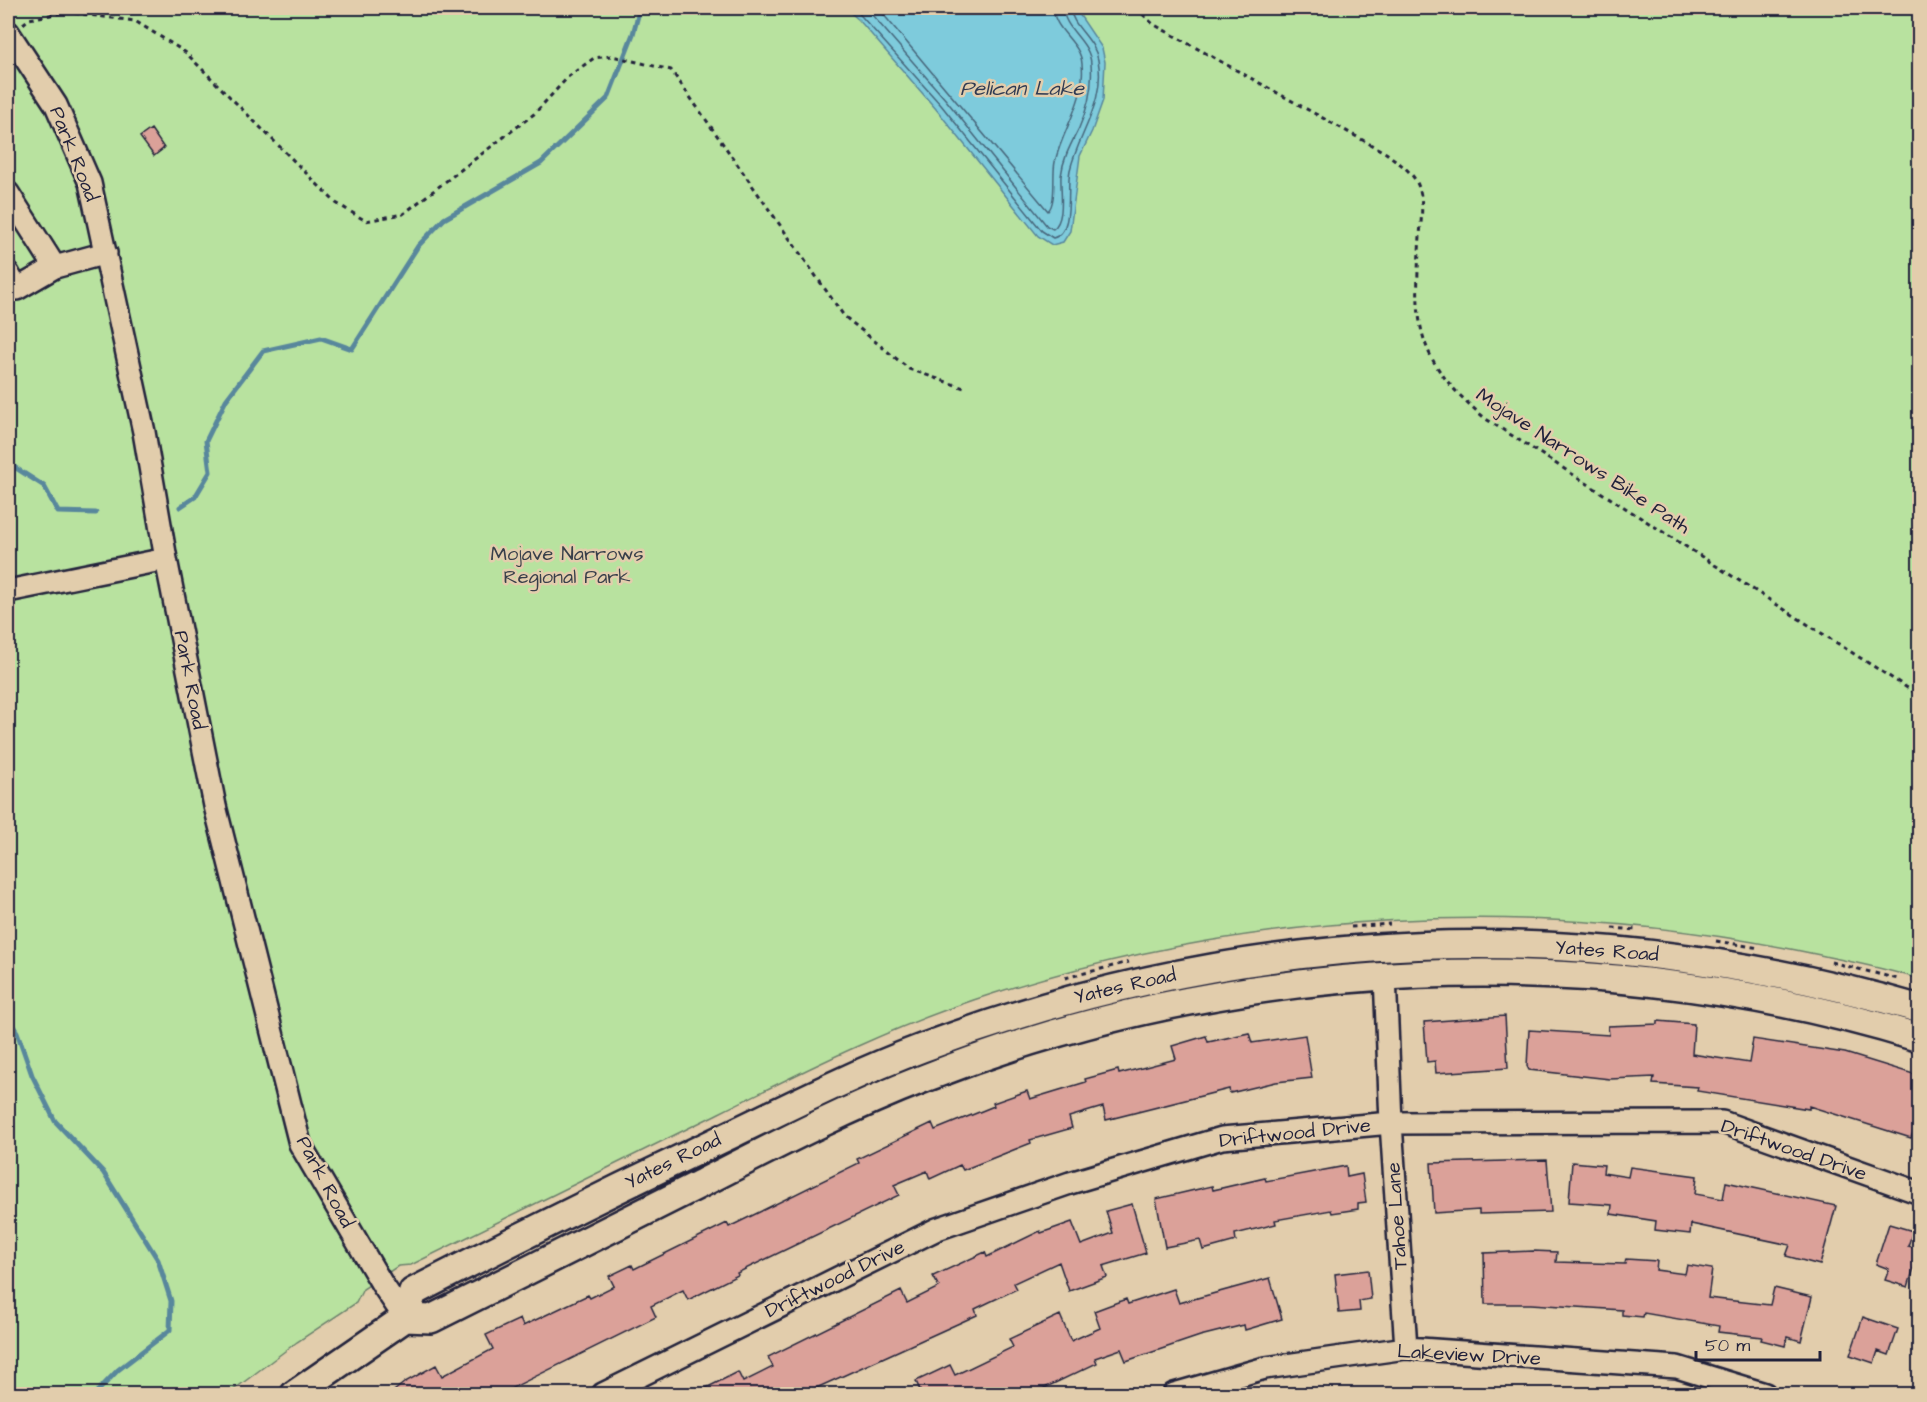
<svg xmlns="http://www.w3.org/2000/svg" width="1927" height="1402" viewBox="0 0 1927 1402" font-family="'Architects Daughter',sans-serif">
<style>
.green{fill:#b8e29f;stroke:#6d826d;stroke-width:1.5}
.water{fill:#7ecbdc;stroke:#59879c;stroke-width:1.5}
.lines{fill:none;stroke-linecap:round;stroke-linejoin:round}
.shore{stroke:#47667b;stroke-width:1.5}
.stream{stroke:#59879c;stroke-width:5}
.building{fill:#dba199;stroke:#22223b;stroke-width:1.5}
.minor-casing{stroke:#22223b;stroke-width:26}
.major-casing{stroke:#22223b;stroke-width:32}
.path{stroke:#22223b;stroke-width:3;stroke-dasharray:4.5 4.5;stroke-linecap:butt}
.minor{stroke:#e2cdac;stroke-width:21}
.major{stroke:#e2cdac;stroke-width:27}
.labels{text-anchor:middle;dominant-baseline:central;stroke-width:5;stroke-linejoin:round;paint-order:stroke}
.street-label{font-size:20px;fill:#22223b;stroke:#e2cdac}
.park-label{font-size:20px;fill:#383f4a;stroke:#e2cdac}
.water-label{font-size:21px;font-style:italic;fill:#303b53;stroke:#e2cdac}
</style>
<rect width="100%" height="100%" fill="#e2cdac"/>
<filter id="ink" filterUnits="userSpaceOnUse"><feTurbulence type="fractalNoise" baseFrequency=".0167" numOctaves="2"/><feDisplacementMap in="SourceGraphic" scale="12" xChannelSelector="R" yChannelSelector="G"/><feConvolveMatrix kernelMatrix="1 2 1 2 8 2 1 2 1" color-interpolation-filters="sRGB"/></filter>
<g filter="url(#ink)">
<!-- green -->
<path class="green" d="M8 8H1919V979C1879 966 1837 959 1796 950 1530 897 1253 910 995 993 896 1024 803 1071 711 1117 611 1166 511 1216 411 1265L398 1266 363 1289 356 1303 297 1342 228 1394H8Z"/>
<!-- water -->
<path class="water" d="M845 8H1075L1102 48 1105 62 1103 100 1092 131 1080 156 1070 231 1063 242 1052 245 1038 236 936 109 859 20Z"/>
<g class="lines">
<!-- shore -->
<path class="shore" d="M854 8 941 105 1042 231 1053 238C1075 233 1066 187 1070 170 1079 133 1106 101 1098 60 1095 39 1072 27 1070 8
M866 8 946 100 1047 226 1053 229C1066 220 1060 190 1061 176 1063 158 1071 144 1079 128 1088 108 1093 86 1091 64 1090 41 1064 30 1063 8
M878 8 1048 211C1057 202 1052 175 1055 162 1063 127 1086 102 1082 64 1081 42 1054 31 1053 8"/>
<!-- stream -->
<path class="stream" d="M8 463 44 486 58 512 96 513
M180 507 195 497 210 472 206 441 226 400 263 351 321 338 352 349 418 246 444 219 541 163 608 98 633 34 640 8
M8 1018 17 1032 32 1075 55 1121 103 1172 158 1260 171 1301 170 1330 118 1370 95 1394"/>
</g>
<!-- building -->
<path class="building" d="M151 129 164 148 154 156 140 137Z
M1505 1016 1508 1068 1436 1073 1435 1061 1427 1062 1424 1022Z
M1658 1021 1694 1024 1692 1054 1749 1063 1753 1039 1845 1053 1920 1076V1112L1911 1138 1809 1106V1109L1697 1091 1698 1087 1653 1084 1654 1077 1610 1079 1529 1070 1527 1066 1529 1030 1609 1035 1608 1026 1658 1024Z
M1249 1033 1252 1043 1305 1035 1312 1078 1276 1082 1230 1093 1229 1089 1106 1120 1103 1107 1069 1117 1072 1128 1030 1140 1031 1143 963 1170 960 1165 930 1179 927 1171 894 1185 899 1195 737 1273 738 1275 688 1300 683 1290 651 1306 656 1317 498 1395H389L405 1382 436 1365 442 1376 493 1349 486 1335 520 1319 523 1326 588 1295 590 1298 614 1286 609 1276 632 1265 634 1269 727 1223 729 1227 859 1163 857 1159 932 1123 935 1130 994 1106 993 1103 1027 1091 1030 1099 1086 1082 1085 1079 1118 1070 1119 1074 1176 1059 1172 1046 1206 1036 1208 1042Z
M1547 1160 1551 1212 1479 1214V1210L1434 1213 1431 1163Z
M1572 1162 1604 1165 1603 1173 1628 1177 1630 1167 1697 1176 1695 1194 1723 1199 1726 1182 1836 1206 1820 1265 1786 1256 1790 1245 1691 1224 1690 1234 1655 1230 1656 1221 1611 1214 1612 1205 1569 1202Z
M1346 1166 1347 1177 1362 1174 1366 1202 1358 1203V1209L1332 1213 1331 1210 1275 1220 1276 1224 1235 1234 1236 1241 1203 1250 1200 1240 1165 1247 1156 1199 1212 1186 1213 1190 1265 1178 1266 1181Z
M1132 1204 1146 1253 1103 1266 1107 1277 1069 1291 1059 1262 1014 1283 1017 1289 975 1309 977 1315 801 1395H692L738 1372 743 1382 773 1367 768 1357 901 1291 907 1303 939 1287 933 1276 985 1252 987 1257 1040 1231 1041 1233 1072 1222 1081 1245 1113 1233 1106 1211Z
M1889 1224 1913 1231 1908 1246 1920 1249 1908 1287 1885 1280 1889 1269 1876 1264Z
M1533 1251 1557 1252 1556 1262 1625 1264 1626 1259 1657 1261 1656 1270 1685 1274 1687 1265 1712 1269 1708 1298 1770 1305 1774 1288 1812 1297 1801 1341 1787 1337 1785 1346 1761 1340 1762 1337 1718 1332 1719 1326 1644 1313 1643 1317 1622 1315V1310L1531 1304H1485L1484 1253Z
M1368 1270 1371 1299 1359 1301 1360 1311 1339 1313 1335 1274Z
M1270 1278 1282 1319 1245 1330 1244 1325 1200 1336 1126 1361 1121 1349 1095 1358 1097 1363 1030 1395H922L916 1381 950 1365 955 1375 1013 1347 1009 1339 1060 1315 1071 1341 1100 1328 1094 1311 1126 1299 1128 1304 1174 1289 1179 1303Z
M1863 1317 1898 1329 1889 1355 1878 1351 1874 1363 1850 1355Z"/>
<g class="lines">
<!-- minor casing -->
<g class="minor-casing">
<path id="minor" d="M8 32 56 105 90 183 144 432 166 559 215 806 300 1144 382 1284 405 1318
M8 193 55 267
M8 273 17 289 55 267 106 253
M8 591 166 559
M1385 975 1391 1123 1406 1348
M603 1394 937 1229 1070 1183 1222 1138 1391 1123 1722 1122 1920 1193
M1174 1394 1265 1368 1406 1348 1677 1367 1765 1394"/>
</g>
<!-- major casing -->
<g class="major-casing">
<path id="major" d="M405 1318 413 1292C519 1237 626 1184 734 1133 796 1103 858 1072 922 1048 1248 925 1586 911 1920 1009
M295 1394 405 1318 431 1319C520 1274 609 1229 698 1185 772 1147 847 1108 925 1078 1240 954 1596 939 1920 1038"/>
</g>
<!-- path -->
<path class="path" d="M1136 8 1153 24 1386 153C1396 161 1409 169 1416 181 1425 196 1421 219 1420 236 1414 325 1414 359 1486 419L1920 696
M23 24 29 19 66 12 135 21 185 52 336 203 366 221 403 214 534 114 569 76 594 58 612 56 671 70 844 316 909 369 967 389
M1351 927 1390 924
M1612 928 1638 930
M1716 941 1760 948
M1831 962 1898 979
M1065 978 1129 962"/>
<!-- minor -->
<use href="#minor" class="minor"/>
<!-- major -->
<use href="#major" class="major"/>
</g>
</g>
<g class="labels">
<!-- street labels -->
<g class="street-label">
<text transform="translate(74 154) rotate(68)">Park Road</text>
<text transform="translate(1583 461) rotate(33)">Mojave Narrows Bike Path</text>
<text transform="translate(190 680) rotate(79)">Park Road</text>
<text transform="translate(1607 951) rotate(4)">Yates Road</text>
<text transform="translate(1125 986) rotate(-13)">Yates Road</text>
<text transform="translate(1295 1133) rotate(-6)">Driftwood Drive</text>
<text transform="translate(1794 1150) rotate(19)">Driftwood Drive</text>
<text transform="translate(673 1161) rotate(-26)">Yates Road</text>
<text transform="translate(325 1182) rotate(62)">Park Road</text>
<text transform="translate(1397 1216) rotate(-94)">Tahoe Lane</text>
<text transform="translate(835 1279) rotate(-26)">Driftwood Drive</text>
<text transform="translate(1469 1355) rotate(3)">Lakeview Drive</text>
</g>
<!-- park labels -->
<g class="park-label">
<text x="567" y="554">Mojave Narrows<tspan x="567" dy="23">Regional Park</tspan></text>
</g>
<!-- water labels -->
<g class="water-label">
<text x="1022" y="88">Pelican Lake</text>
</g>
</g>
<!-- margin -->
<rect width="1927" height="1402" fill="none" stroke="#e2cdac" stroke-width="30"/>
<rect x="15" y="15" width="1897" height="1372" fill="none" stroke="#22223b" stroke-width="2" filter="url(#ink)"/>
<!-- scale -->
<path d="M1696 1351v9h124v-9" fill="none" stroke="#22223b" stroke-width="3"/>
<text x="1705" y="1351" font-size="18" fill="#22223b" stroke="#e2cdac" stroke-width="4.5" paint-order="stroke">50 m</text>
</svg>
